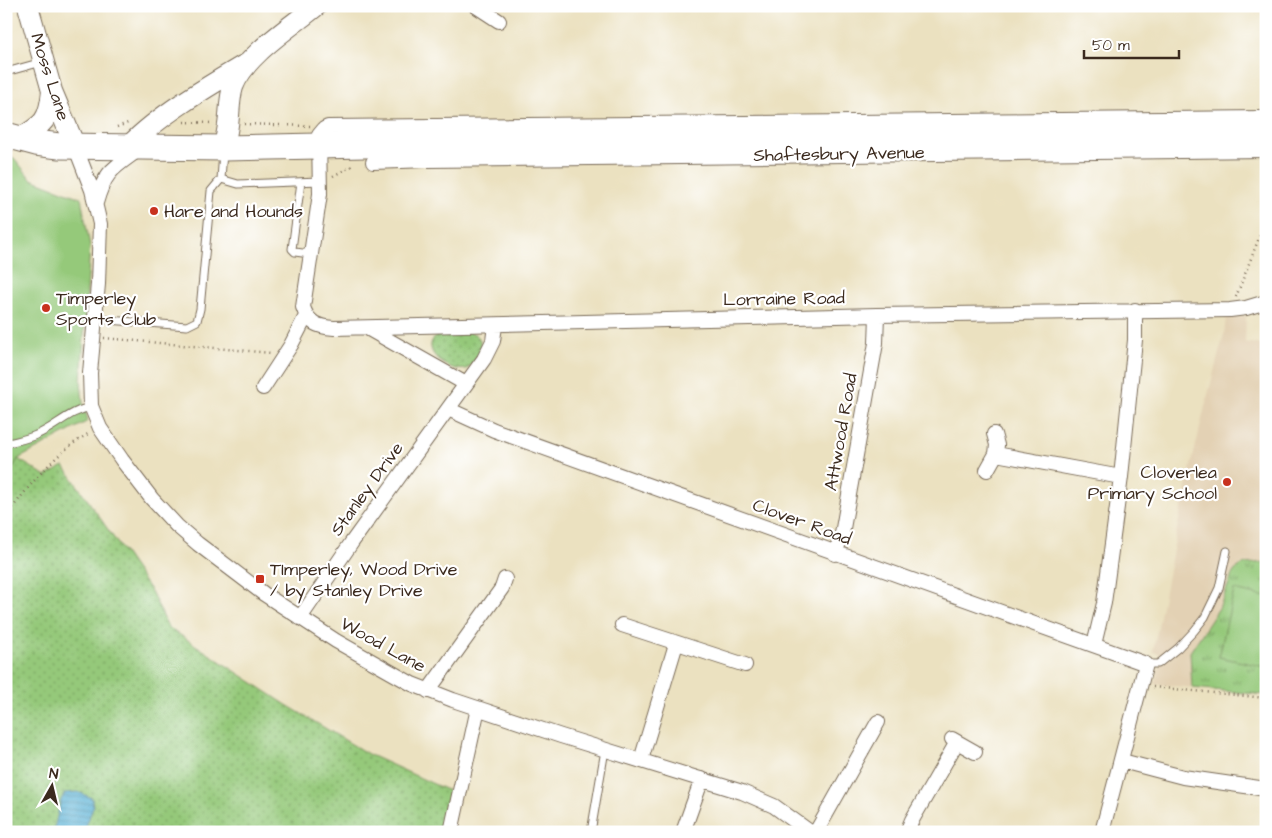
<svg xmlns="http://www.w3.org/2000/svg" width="1272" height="838" viewBox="0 0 1272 838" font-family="'Architects Daughter',sans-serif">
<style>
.built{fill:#e3d1b4}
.grass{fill:url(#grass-dots);stroke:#687a4c}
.park{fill:url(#park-tufts);stroke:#687a4c}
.pitch{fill:#95c97a;stroke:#687a4c}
.water{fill:url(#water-rules);stroke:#4a6e7a}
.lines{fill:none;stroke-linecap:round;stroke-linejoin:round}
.lane-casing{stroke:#796a57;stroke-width:9}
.street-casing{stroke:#796a57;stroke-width:16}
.secondary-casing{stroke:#796a57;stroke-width:22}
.highway-casing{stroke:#796a57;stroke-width:27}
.path{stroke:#796a57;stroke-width:2.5;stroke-dasharray:1 4;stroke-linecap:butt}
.lane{stroke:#fff;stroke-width:7}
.street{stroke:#fff;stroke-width:14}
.secondary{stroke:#fff;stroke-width:20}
.highway{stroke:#fff;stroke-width:25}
.poi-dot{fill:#c8321e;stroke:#fff;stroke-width:2}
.labels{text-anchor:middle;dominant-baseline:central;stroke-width:4.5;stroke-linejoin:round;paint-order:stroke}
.street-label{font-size:18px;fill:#3b2a1e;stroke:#fff}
.poi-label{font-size:18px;fill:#3b2a1e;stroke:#fff;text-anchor:start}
</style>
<defs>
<pattern id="grass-dots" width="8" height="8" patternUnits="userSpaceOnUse" patternTransform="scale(1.25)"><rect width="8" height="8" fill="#95c97a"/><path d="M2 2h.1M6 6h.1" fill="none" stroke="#7ba363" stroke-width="1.8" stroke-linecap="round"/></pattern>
<pattern id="park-tufts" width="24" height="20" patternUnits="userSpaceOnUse" patternTransform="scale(1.25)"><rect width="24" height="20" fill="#95c97a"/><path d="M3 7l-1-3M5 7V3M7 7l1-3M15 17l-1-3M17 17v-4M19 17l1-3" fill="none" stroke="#7ba363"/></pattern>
<pattern id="water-rules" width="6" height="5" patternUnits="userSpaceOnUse" patternTransform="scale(1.25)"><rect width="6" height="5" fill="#58b1d5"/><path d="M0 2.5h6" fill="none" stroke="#4a90ac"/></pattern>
</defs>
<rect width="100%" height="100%" fill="#fff"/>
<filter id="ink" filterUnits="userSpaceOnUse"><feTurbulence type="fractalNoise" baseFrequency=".02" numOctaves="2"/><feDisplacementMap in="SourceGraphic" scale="10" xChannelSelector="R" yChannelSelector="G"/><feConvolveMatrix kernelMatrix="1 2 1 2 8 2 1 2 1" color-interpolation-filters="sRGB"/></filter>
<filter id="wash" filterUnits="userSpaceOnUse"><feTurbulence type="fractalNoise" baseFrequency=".0096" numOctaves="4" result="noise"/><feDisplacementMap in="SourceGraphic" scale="20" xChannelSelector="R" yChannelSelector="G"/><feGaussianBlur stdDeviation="1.12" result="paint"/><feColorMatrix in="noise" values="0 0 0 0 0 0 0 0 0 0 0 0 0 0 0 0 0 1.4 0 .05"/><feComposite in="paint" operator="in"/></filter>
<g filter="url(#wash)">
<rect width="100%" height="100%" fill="#ebe1c0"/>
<!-- built -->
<path class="built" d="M1246 316 1245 342 1266 346V695L1154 684 1163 655 1153 652 1181 509 1206 402 1224 334 1226 317Z"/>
<!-- grass -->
<path class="grass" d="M444 332C452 332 461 331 468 332 490 335 479 360 467 369 446 374 412 344 444 332Z
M18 459 46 476 64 466 152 593 168 627 285 704 368 754 449 791 439 832H6V479Z"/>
<!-- park -->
<path class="park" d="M1266 562V695L1192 688 1190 652 1219 608 1233 573 1238 567 1245 564Z"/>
<!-- pitch -->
<path class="pitch" d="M6 155 14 158 31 179 81 198 90 246 81 381 83 403 88 421 18 459 6 479Z
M1234 590 1266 597V667L1219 657Z"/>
<!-- water -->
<path class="water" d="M78 792 92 798 93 807 84 832H55L54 829 61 800 65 793Z"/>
</g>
<g filter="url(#ink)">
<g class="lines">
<!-- lane casing -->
<g class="lane-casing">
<path id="lane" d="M6 72 42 62
M223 152 221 179 238 184 320 181
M301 182 292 249 295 252 310 254
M95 319 187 326 197 321 200 309 211 191 221 179
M6 444C16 441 27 439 36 435 56 427 70 410 92 407
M1146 664H1158L1178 648 1194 631 1205 617 1219 588 1227 551
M591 832 605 750"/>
</g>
<!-- street casing -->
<g class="street-casing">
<path id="street" d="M476 6 499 21
M1266 118 328 127 324 129 319 135 320 194 303 307C308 323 318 327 334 328L877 315 1230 310 1246 308 1266 302
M75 146 92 190 100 224 98 284 90 373 91 406 100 428 122 460 152 499 177 526 198 544 264 594 336 641 412 684 453 700 561 736 742 792 774 806 810 832
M373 162 428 160 1266 150
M96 203C105 170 114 168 141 148
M367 328 466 384
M263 388 291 345 306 316
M448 409 494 430 1146 664 1102 832
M996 454 1121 477
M987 470 996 454 997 445 994 434
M835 554 842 534 876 343 877 315
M300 618 352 542 484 359 493 341 495 325
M622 625 745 665
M1094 645 1104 603 1121 477 1135 340V310
M428 691 502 588 505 579
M952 739 975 752
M641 760 676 644
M1122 761 1183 777 1266 789
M451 832 478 708
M683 832 702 779
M816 832 878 722
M907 832 912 820 957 742"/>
</g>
<!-- secondary casing -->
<g class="secondary-casing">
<path id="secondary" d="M28 6 52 91 75 146
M19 139C44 124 49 121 52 91
M129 146C159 115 207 87 244 65
M224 148C225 140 227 133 228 125 230 112 229 100 233 87 244 56 291 27 316 6"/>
</g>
<!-- highway casing -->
<g class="highway-casing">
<path id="highway" d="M6 135 36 143 59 146 224 148 411 144 1266 134"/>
</g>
<!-- path -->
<path class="path" d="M184 122 213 123
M244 124 311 126
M117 127 128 123
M333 176 354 165
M1236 297 1266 220
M104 338 271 353
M6 516C30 485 55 452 90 433
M1153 687 1266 698"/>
<!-- lane -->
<use href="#lane" class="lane"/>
<!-- street -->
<use href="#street" class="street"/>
<!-- secondary -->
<use href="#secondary" class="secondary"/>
<!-- highway -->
<use href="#highway" class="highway"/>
</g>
</g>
<!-- markers -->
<g class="poi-dot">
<circle cx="154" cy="211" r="5"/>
<circle cx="46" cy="308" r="5"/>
<circle cx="1227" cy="482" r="5"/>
<rect x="255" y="574" width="10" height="10" rx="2.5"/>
</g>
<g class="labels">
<!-- street labels -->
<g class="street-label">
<text transform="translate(50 77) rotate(72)">Moss Lane</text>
<text transform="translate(839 154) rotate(-1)">Shaftesbury Avenue</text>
<text transform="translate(784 299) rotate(-1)">Lorraine Road</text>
<text transform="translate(841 432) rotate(-80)">Attwood Road</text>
<text transform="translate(367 489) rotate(-54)">Stanley Drive</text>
<text transform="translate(802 522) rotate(20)">Clover Road</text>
<text transform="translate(383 645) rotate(29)">Wood Lane</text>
</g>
<!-- poi labels -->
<g class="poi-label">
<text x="164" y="211">Hare and Hounds</text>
<text x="56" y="298">Timperley<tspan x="56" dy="21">Sports Club</tspan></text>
<text x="1217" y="472" text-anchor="end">Cloverlea<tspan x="1217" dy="21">Primary School</tspan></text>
<text x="270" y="569">TImperley, Wood Drive<tspan x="270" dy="21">/ by Stanley Drive</tspan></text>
</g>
</g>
<!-- margin -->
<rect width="1272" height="838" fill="none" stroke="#fff" stroke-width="25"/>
<!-- north arrow -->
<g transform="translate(52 786) rotate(8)" stroke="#ffffff" stroke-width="4" paint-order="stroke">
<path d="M0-4L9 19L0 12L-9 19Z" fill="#3b2a1e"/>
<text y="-8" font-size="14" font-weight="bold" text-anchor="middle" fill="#3b2a1e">N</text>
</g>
<!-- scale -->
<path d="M1084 50v8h95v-8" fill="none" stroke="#3b2a1e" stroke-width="2.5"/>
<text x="1092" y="50" font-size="15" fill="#3b2a1e" stroke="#ffffff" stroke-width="4" paint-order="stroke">50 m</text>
</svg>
